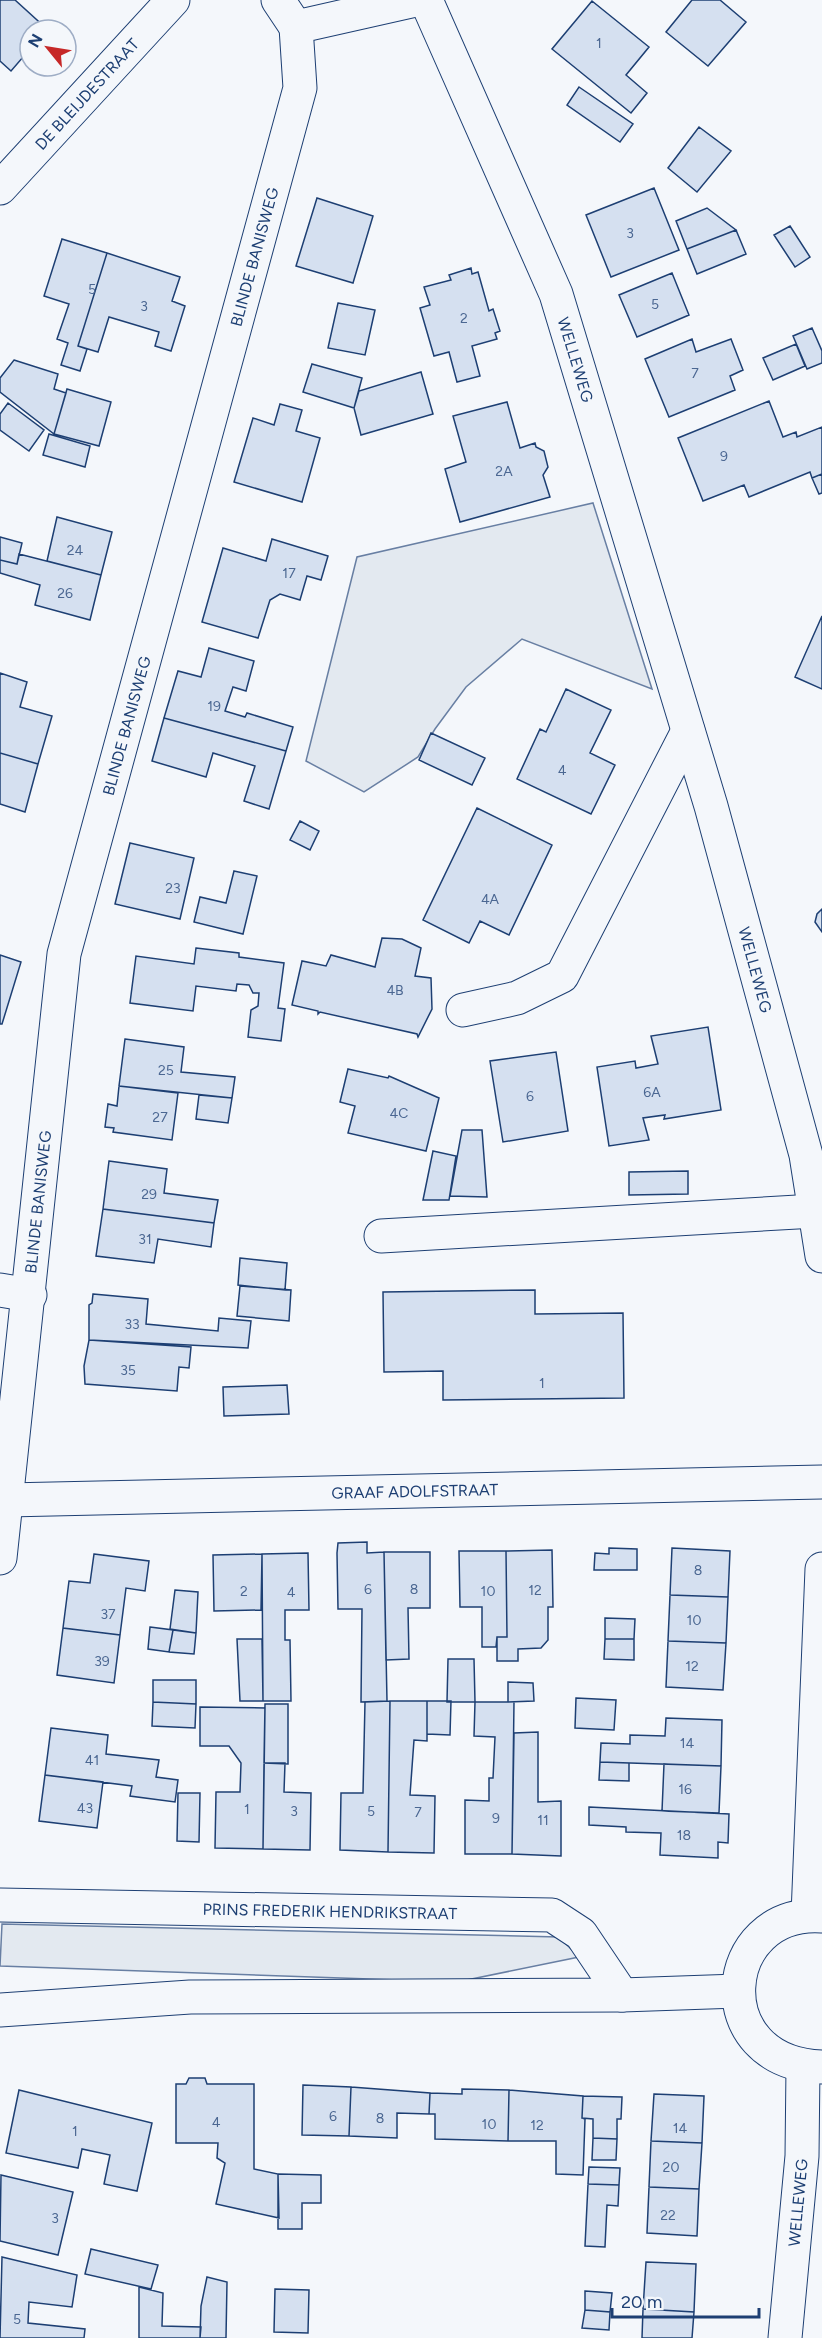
<svg xmlns="http://www.w3.org/2000/svg" width="822" height="2338" viewBox="0 0 822 2338" font-family="Figtree,sans-serif">
<style>
.green{fill:#e3e9f0;stroke:#687fa3;stroke-width:1.5}
.building{fill:#d5e0f0;stroke:#1d3f73;stroke-width:1.5}
.lines{fill:none;stroke-linecap:round;stroke-linejoin:round}
.minor-casing{stroke:#1d3f73;stroke-width:35}
.major-casing{stroke:#1d3f73;stroke-width:35}
.minor{stroke:#f4f7fb;stroke-width:33}
.major{stroke:#f4f7fb;stroke-width:33}
.labels{text-anchor:middle;dominant-baseline:central;stroke-width:4.5;stroke-linejoin:round;paint-order:stroke}
.number-label{font-size:14px;fill:#4b6792}
.street-label{font-size:16px;fill:#1d3f73;stroke:#f4f7fb}
</style>
<rect width="100%" height="100%" fill="#f4f7fb"/>
<!-- green -->
<path class="green" d="M593 503 652 689 522 639 466 687 435 729 418 757 364 792 306 761 357 557Z
M2 1924 559 1937 579 1957 457 1982 0 1966Z"/>
<!-- building -->
<path class="building" d="M0 0H15L48 30H30V49L11 71 0 61Z
M692 0H720L746 22 708 66 666 32Z
M592 1 649 47 626 75 647 93 631 113 552 49Z
M579 87 633 124 620 142 567 105Z
M699 127 731 151 697 192 668 168Z
M654 188 679 250 611 277 586 215Z
M317 198 373 216 353 283 296 266Z
M707 208 736 230 687 249 676 221Z
M790 226 810 257 795 267 774 235Z
M736 230 746 254 697 274 687 249Z
M62 239 107 253 78 346 87 349 80 371 61 365 68 343 57 339 69 304 44 296Z
M107 253 180 277 172 301 185 306 171 351 155 346 159 332 109 317 98 352 78 346Z
M471 268 472 274 478 272 489 311 493 309 500 331 495 333 497 339 472 346 480 376 457 382 449 352 434 356 420 308 430 305 424 287 451 280 449 275Z
M672 273 689 315 637 337 619 295Z
M338 303 375 310 365 355 328 348Z
M812 328 822 351V363L807 369 793 336Z
M692 339 696 352 731 339 743 370 730 376 735 390 669 417 645 359Z
M796 344 805 366 773 380 763 358Z
M14 360 58 374 54 389 66 393 54 434 0 392V378Z
M312 364 362 378 354 408 303 392Z
M421 372 433 414 361 435 354 408 359 391Z
M67 389 111 402 99 446 54 434Z
M769 401 783 437 796 432 797 437 822 427V474L812 478 810 472 749 497 744 485 703 501 678 438Z
M507 402 520 448 535 443 536 447 544 451 548 467 543 475 550 497 460 522 445 469 466 462 453 416Z
M8 403 44 430 29 451 0 430V414Z
M280 404 302 410 296 431 320 438 302 502 234 482 253 418 274 425Z
M49 434 90 446 85 467 43 455Z
M822 474V493L819 494 812 478Z
M57 517 112 532 101 575 47 561Z
M0 537 22 543 17 564 0 560Z
M272 539 328 556 321 580 307 576 300 600 280 594 270 600 258 638 202 622 223 548 266 561Z
M19 554 101 575 90 620 35 605 40 585 0 573V560L17 564Z
M822 616V689L795 677Z
M209 648 254 661 246 691 233 687 225 711 245 717 247 713 293 727 286 751 164 718 178 671 201 677Z
M0 673 27 682 20 707 52 716 38 764 0 753Z
M566 689 611 710 590 753 615 765 591 814 517 779 540 729 546 732Z
M164 718 286 751 269 809 244 801 255 766 213 753 206 777 152 761Z
M431 733 485 758 472 785 419 760Z
M0 753 38 764 25 812 0 804Z
M477 808 552 845 509 935 480 921 469 943 423 920Z
M300 821 319 831 310 850 290 840Z
M130 843 194 858 180 919 115 904Z
M234 871 257 876 243 934 194 922 200 897 226 903Z
M822 909V932L815 922 817 914Z
M382 938 402 939 421 948 415 976 431 978 432 1009 418 1037 417 1034 320 1012 318 1014V1011L292 1005 302 961 326 966 331 955 375 967Z
M196 948 239 953V957L284 963 278 1008 285 1009 281 1041 248 1037 251 1010 258 1006 259 993H253L249 985 237 984 236 991 196 986 193 1011 130 1003 136 956 194 964Z
M0 955 21 962 2 1024H0Z
M708 1027 721 1110 664 1119 665 1115 643 1118 649 1140 609 1146 597 1067 635 1061 636 1068 658 1064 651 1036Z
M125 1039 184 1047 181 1072 235 1077 232 1098 119 1086Z
M556 1052 568 1131 503 1142 490 1061Z
M348 1069 388 1078 389 1076 439 1098 426 1151 348 1133 355 1106 340 1102Z
M119 1086 178 1093 172 1140 113 1132 114 1128 105 1127 108 1104 117 1106Z
M199 1095 232 1098 228 1123 196 1119Z
M462 1130H482L487 1197 450 1196Z
M433 1151 456 1156 449 1200H423Z
M109 1161 167 1169 164 1193 218 1200 214 1223 103 1209Z
M688 1171V1194L629 1195V1172Z
M103 1209 214 1223 211 1247 158 1239 154 1263 96 1256Z
M240 1258 287 1263 285 1290 238 1285Z
M240 1286 291 1290 289 1321 237 1316Z
M535 1290V1314L623 1313 624 1398 443 1400V1371L384 1372 383 1292Z
M93 1294 148 1299 146 1324 218 1331 219 1318 251 1321 248 1348 89 1340V1305L92 1303Z
M89 1340 191 1347 189 1368 179 1367 177 1391 85 1384 84 1366Z
M287 1385 289 1414 224 1416 223 1387Z
M367 1542V1553L384 1552 387 1701 361 1702 362 1609H338L337 1553 338 1543Z
M609 1548 637 1549V1570H594L595 1553 609 1554Z
M672 1548 730 1551 728 1597 670 1595Z
M552 1550 553 1607H548V1640L541 1648 518 1649V1661H497V1637H507L506 1551Z
M459 1551H506L507 1637H497L496 1647H482V1607H460Z
M384 1552H430V1608H408L409 1659 386 1660Z
M308 1553 309 1610H285V1640H290L291 1701H263L262 1554Z
M94 1554 149 1561 145 1591 126 1588 120 1635 63 1628 69 1581 90 1583Z
M262 1554 261 1610 214 1611 213 1555Z
M175 1590 198 1592 196 1633 170 1629Z
M670 1595 728 1597 726 1643 668 1641Z
M605 1618 635 1619 634 1639H605Z
M150 1627 173 1630 169 1652 148 1649Z
M63 1628 120 1635 114 1683 57 1675Z
M173 1630 196 1633 194 1654 169 1652Z
M237 1639H262L263 1701H240Z
M605 1639H634V1660L604 1659Z
M668 1641 726 1643 723 1690 666 1687Z
M448 1659H474L475 1702H447Z
M153 1680H196V1704L153 1702Z
M508 1682 533 1683 534 1701 508 1702Z
M576 1698 616 1700 614 1730 575 1728Z
M390 1701H427V1741L414 1740 410 1795 435 1796 434 1853 388 1852Z
M390 1701 388 1852 340 1850 341 1793H363L365 1702Z
M427 1701H451L450 1735 427 1734Z
M153 1702 196 1704 195 1728 152 1726Z
M475 1702H514L512 1854H465V1800L489 1801V1778H493L495 1737 474 1736Z
M265 1704H288V1764L264 1763Z
M200 1707 265 1708 263 1849 215 1848 216 1792H240L241 1763 229 1746H200Z
M666 1718 722 1720 721 1766 600 1762 601 1743 630 1744V1735L665 1736Z
M51 1728 108 1735 106 1754 159 1760 156 1777 178 1780 175 1802 130 1796 132 1786 45 1775Z
M538 1732V1802L561 1801V1856L512 1854 514 1733Z
M600 1762 629 1763V1781L599 1780Z
M264 1763H285L284 1792 311 1793 310 1850 263 1849Z
M664 1764 721 1766 719 1813 662 1811Z
M45 1775 103 1782 97 1828 39 1821Z
M178 1793H200L199 1842 177 1841Z
M589 1807 729 1814 728 1843 718 1842V1858L660 1855 661 1833 626 1832V1827L589 1825Z
M189 2078H205L207 2084H254V2169L278 2174 279 2218 216 2204 225 2163 217 2158 218 2143H176V2084H186Z
M303 2085 351 2087 349 2136 302 2135Z
M351 2087 430 2093 429 2114 397 2113V2138L349 2136Z
M462 2089 509 2090 508 2141 435 2139V2114H429L430 2093 462 2094Z
M19 2090 152 2123 137 2191 104 2184 110 2155 82 2149 78 2168 6 2153Z
M509 2090 583 2096 582 2118 585 2119 583 2175 556 2174V2141H508Z
M654 2094 704 2096 702 2143 651 2141Z
M583 2096 622 2097 621 2119H617V2139L593 2138V2119L582 2118Z
M593 2138 617 2139 616 2160H592Z
M651 2141 702 2143 699 2189 649 2187Z
M589 2167 620 2168 619 2185 588 2184Z
M278 2174 321 2175V2203H302V2229H278Z
M1 2175 73 2192 58 2255 0 2241Z
M588 2184 619 2185 618 2206 607 2205 605 2247 585 2246Z
M649 2187 699 2189 697 2236 647 2233Z
M91 2249 158 2265 151 2289 85 2274Z
M2 2257 77 2275 72 2307 29 2302 28 2323 85 2329 84 2338H0Z
M646 2262 696 2264 694 2312 643 2309Z
M207 2277 227 2282 226 2338H200L201 2306Z
M139 2287 163 2293 162 2326 201 2327 200 2338H139Z
M275 2289 309 2290 308 2333 274 2332Z
M585 2291 612 2293 610 2312 585 2310Z
M643 2309 694 2312 692 2338H642Z
M585 2310 610 2312 609 2330 582 2328Z"/>
<g class="lines">
<!-- minor casing -->
<g class="minor-casing">
<g id="minor">
<path d="M278 0 296 27"/>
<path id="s1" d="M426 0 556 294 711 806 806 1155 822 1256"/>
<path id="s2" d="M0 188 173 0"/>
<path d="M463 1010 517 998 562 976 688 731"/>
<path d="M381 1236 815 1211"/>
<path d="M0 1290 30 1295"/>
<path id="s3" d="M7 1500 822 1482"/>
<path id="s4" d="M0 1558 64 954 300 88 296 27 416 0"/>
<path id="s5" d="M0 1905 552 1915 581 1934 622 1995"/>
<path d="M808 1915 822 1569"/>
</g>
</g>
<!-- major casing -->
<g class="major-casing">
<g id="major">
<path d="M822 1916C718 1909 704 2063 822 2067"/>
<path d="M0 2010 190 1997 622 1995 738 1991"/>
<path id="s6" d="M785 2338 802 2156 803 2067"/>
</g>
</g>
<!-- minor -->
<use href="#minor" class="minor"/>
<!-- major -->
<use href="#major" class="major"/>
</g>
<g class="labels">
<!-- number labels -->
<g class="number-label">
<text x="599" y="43">1</text>
<text x="630" y="233">3</text>
<text x="92" y="289">5</text>
<text x="655" y="304">5</text>
<text x="144" y="306">3</text>
<text x="464" y="318">2</text>
<text x="695" y="373">7</text>
<text x="724" y="456">9</text>
<text x="504" y="471">2A</text>
<text x="75" y="550">24</text>
<text x="289" y="573">17</text>
<text x="65" y="593">26</text>
<text x="214" y="706">19</text>
<text x="562" y="770">4</text>
<text x="173" y="888">23</text>
<text x="490" y="899">4A</text>
<text x="395" y="990">4B</text>
<text x="166" y="1070">25</text>
<text x="652" y="1092">6A</text>
<text x="530" y="1096">6</text>
<text x="399" y="1113">4C</text>
<text x="160" y="1117">27</text>
<text x="149" y="1194">29</text>
<text x="145" y="1239">31</text>
<text x="132" y="1324">33</text>
<text x="128" y="1370">35</text>
<text x="542" y="1383">1</text>
<text x="698" y="1570">8</text>
<text x="368" y="1589">6</text>
<text x="414" y="1589">8</text>
<text x="535" y="1590">12</text>
<text x="244" y="1591">2</text>
<text x="488" y="1591">10</text>
<text x="291" y="1592">4</text>
<text x="108" y="1614">37</text>
<text x="694" y="1620">10</text>
<text x="102" y="1661">39</text>
<text x="692" y="1666">12</text>
<text x="687" y="1743">14</text>
<text x="92" y="1760">41</text>
<text x="685" y="1789">16</text>
<text x="85" y="1808">43</text>
<text x="247" y="1809">1</text>
<text x="294" y="1811">3</text>
<text x="371" y="1811">5</text>
<text x="418" y="1812">7</text>
<text x="496" y="1818">9</text>
<text x="543" y="1820">11</text>
<text x="684" y="1835">18</text>
<text x="333" y="2116">6</text>
<text x="380" y="2118">8</text>
<text x="216" y="2122">4</text>
<text x="489" y="2124">10</text>
<text x="537" y="2125">12</text>
<text x="680" y="2128">14</text>
<text x="75" y="2131">1</text>
<text x="671" y="2167">20</text>
<text x="668" y="2215">22</text>
<text x="55" y="2218">3</text>
<text x="17" y="2319">5</text>
</g>
<!-- street labels -->
<g class="street-label">
<text stroke="none"><textPath href="#s2" startOffset="128">DE BLEIJDESTRAAT</textPath></text>
<text stroke="none"><textPath href="#s4" startOffset="1330">BLINDE BANISWEG</textPath></text>
<text stroke="none"><textPath href="#s1" startOffset="390">WELLEWEG</textPath></text>
<text stroke="none"><textPath href="#s4" startOffset="844">BLINDE BANISWEG</textPath></text>
<text stroke="none"><textPath href="#s1" startOffset="1026">WELLEWEG</textPath></text>
<text stroke="none"><textPath href="#s4" startOffset="358">BLINDE BANISWEG</textPath></text>
<text stroke="none"><textPath href="#s3" startOffset="408">GRAAF ADOLFSTRAAT</textPath></text>
<text stroke="none"><textPath href="#s5" startOffset="330">PRINS FREDERIK HENDRIKSTRAAT</textPath></text>
<text stroke="none"><textPath href="#s6" startOffset="136">WELLEWEG</textPath></text>
</g>
</g>
<!-- north arrow -->
<g transform="translate(48 48) rotate(300)"><circle r="28" fill="#f4f7fb" stroke="#9eadc5" stroke-width="1.5"/>
<path d="M0-4.5L10 22L0 15L-10 22Z" fill="#c62828"/>
<text y="-9" font-size="16" font-weight="bold" text-anchor="middle" fill="#1d3f73">N</text>
</g>
<!-- scale -->
<path d="M612 2308v9h147v-9" fill="none" stroke="#1d3f73" stroke-width="3"/>
<text x="621" y="2308" font-size="18" fill="#1d3f73" stroke="#f4f7fb" stroke-width="4.5" paint-order="stroke">20 m</text>
</svg>
